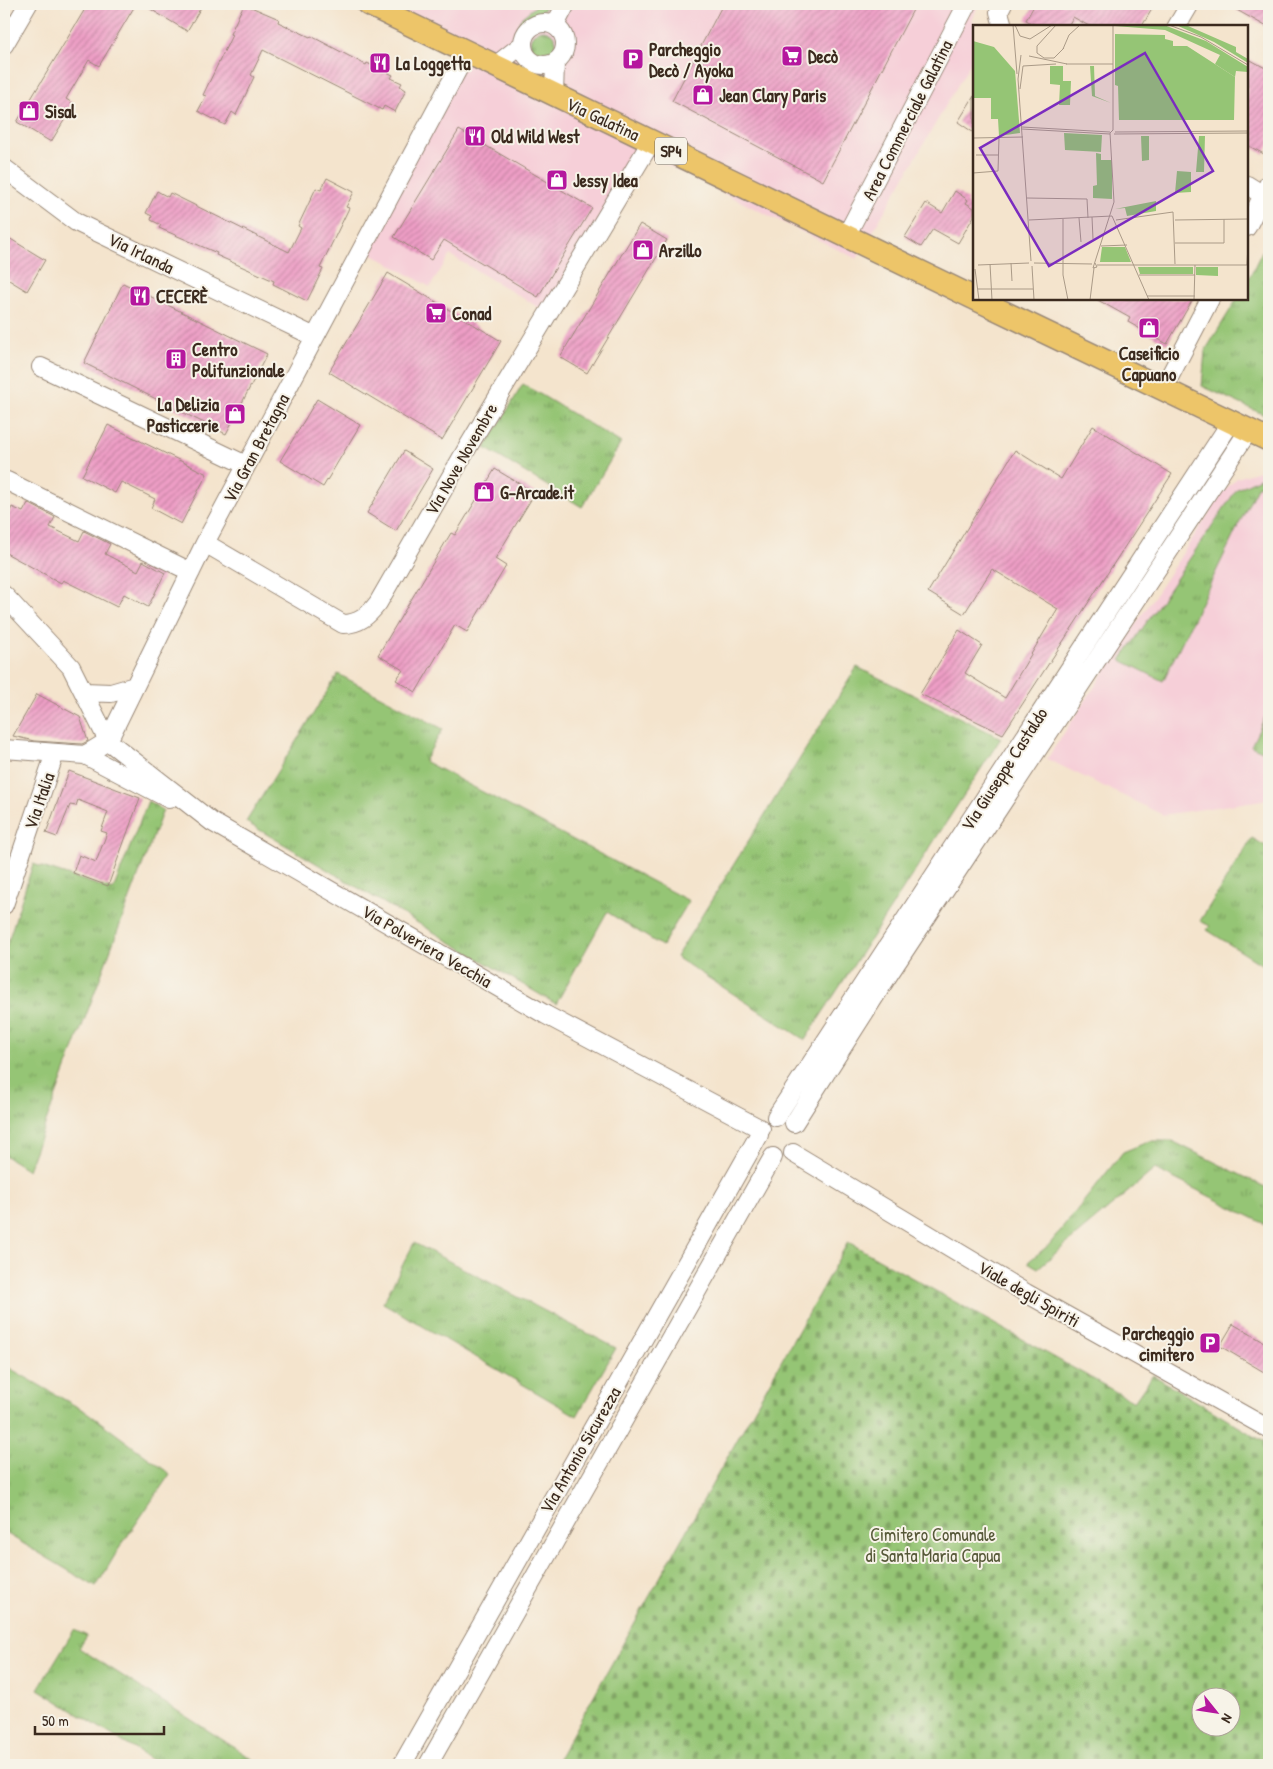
<svg xmlns="http://www.w3.org/2000/svg" width="1273" height="1769" viewBox="0 0 1273 1769" font-family="'Patrick Hand',sans-serif">
<style>
.built{fill:#f6cfd8}
.grass{fill:url(#grass-tufts);stroke:#68784a}
.cemetery{fill:url(#cemetery-stones);stroke:#68784a;fill-rule:evenodd}
.building{fill:url(#building-hatch)}
.lines{fill:none;stroke-linecap:round;stroke-linejoin:round}
.minor-casing{stroke:#988776;stroke-width:20}
.major-casing{stroke:#988776;stroke-width:25}
.minor{stroke:#fff;stroke-width:18}
.major{stroke:#edc569;stroke-width:22}
.labels{text-anchor:middle;dominant-baseline:central;stroke-width:4;stroke-linejoin:round;paint-order:stroke}
.shield{fill:#f7f3e8;stroke:#73665b;stroke-width:1}
.shield-label{font-size:16px;font-weight:bold;fill:#3b2a1e}
.poi-label{font-size:18px;font-weight:bold;fill:#3b2a1e;stroke:#f7f3e8;text-anchor:start}
.street-label{font-size:18px;fill:#3b2a1e;stroke:#f7f3e8}
.park-label{font-size:18px;fill:#565838;stroke:#f7f3e8}
.inset-road{fill:none;stroke:#aa9a87;stroke-width:1}
.view{fill:#7b2cbf;fill-opacity:0.15;stroke:#7b2cbf;stroke-width:2.5}
.inset-edge{fill:none;stroke:#3b2a1e;stroke-width:2.5}
</style>
<defs>
<pattern id="grass-tufts" width="24" height="20" patternUnits="userSpaceOnUse" patternTransform="scale(1.25)"><rect width="24" height="20" fill="#95c575"/><path d="M3 7l-1-3M5 7V3M7 7l1-3M15 17l-1-3M17 17v-4M19 17l1-3" fill="none" stroke="#7ba05f"/></pattern>
<pattern id="cemetery-stones" width="16" height="16" patternUnits="userSpaceOnUse" patternTransform="scale(1.25)"><rect width="16" height="16" fill="#95c575"/><path d="M2 7V4a2 2 0 0 1 4 0v3zM10 15v-3a2 2 0 0 1 4 0v3z" fill="#7ba05f"/></pattern>
<pattern id="building-hatch" width="6" height="6" patternUnits="userSpaceOnUse" patternTransform="scale(1.25)"><rect width="6" height="6" fill="#ee9ec6"/><path d="M-1 1l2-2M0 6l6-6M5 7l2-2" fill="none" stroke="#c281a0"/></pattern>
</defs>
<rect width="100%" height="100%" fill="#f7f3e8"/>
<filter id="ink" filterUnits="userSpaceOnUse"><feTurbulence type="fractalNoise" baseFrequency=".02" numOctaves="2"/><feDisplacementMap in="SourceGraphic" scale="10" xChannelSelector="R" yChannelSelector="G"/><feConvolveMatrix kernelMatrix="1 2 1 2 8 2 1 2 1" color-interpolation-filters="sRGB"/></filter>
<filter id="wash" filterUnits="userSpaceOnUse"><feTurbulence type="fractalNoise" baseFrequency=".0096" numOctaves="4" result="noise"/><feDisplacementMap in="SourceGraphic" scale="20" xChannelSelector="R" yChannelSelector="G"/><feGaussianBlur stdDeviation="1.12" result="paint"/><feColorMatrix in="noise" values="0 0 0 0 0 0 0 0 0 0 0 0 0 0 0 0 0 1.4 0 .05"/><feComposite in="paint" operator="in"/></filter>
<g filter="url(#wash)">
<rect width="100%" height="100%" fill="#f4e4cd"/>
<!-- built -->
<path class="built" d="M384 4H980L971 20 980 26H974V57L857 259 644 154 548 313 450 255 430 287 362 248 466 52Z
M1259 471 1269 473V799L1163 815 1047 759 1223 492 1237 478Z"/>
<!-- grass -->
<path class="grass" d="M538 4H550L534 18 518 25 521 18Z
M530 43a13 13 0 1 1 26 0a13 13 0 1 1-26 0Z
M1269 237V417L1202 386 1205 351 1237 299H1247V282Z
M523 384 621 443 582 507 485 448Z
M1260 478 1269 480V490L1258 485 1163 681 1121 660 1237 489Z
M857 667 1001 738 805 1040 676 957Z
M338 674 443 729 424 761 689 901 662 946 607 912 556 1004 246 822Z
M1269 709V754L1251 746Z
M148 801 163 810 28 1170 4 1155V954L33 864 113 890Z
M1252 838 1269 848V969L1207 930 1210 926 1200 921Z
M1150 1141H1172L1269 1189V1226L1155 1169 1038 1268 1028 1262 1049 1245 1123 1152Z
M414 1243 616 1348 577 1416 383 1303Z
M4 1365 88 1413 170 1474 118 1550 96 1587 4 1532Z
M74 1630 87 1636 79 1648 262 1765H160L38 1689Z"/>
<!-- cemetery -->
<path class="cemetery" d="M848 1242 1134 1402 1153 1375 1269 1445V1765H555ZM1200 1696H1230V1726H1200Z"/>
<g id="blocks">
<!-- building -->
<path class="building" d="M88 4H136L99 66 89 60 66 99 74 104 51 142 17 122Z
M142 4H203L187 31Z
M244 4 279 19 278 22 310 37 311 36 366 65 367 63 393 75 391 78 402 83 400 86 406 90 395 112 384 106 382 110 263 50 251 75 254 77 236 115 232 112 225 125 198 111 206 96 203 95 232 35 230 34Z
M723 4H902L913 10 823 181 672 101Z
M1035 4H1155L1142 26H1089L1073 17 1068 26H1037L1026 20Z
M1226 4H1269V28Z
M1247 58 1269 70V145L1264 154 1247 145Z
M974 96V133L958 122Z
M459 130 592 208 538 297 444 240 431 260 394 237Z
M327 178 354 192 346 207 349 208 320 268 323 269 307 301 273 284 274 281 216 255 217 253 159 228 161 225 151 220 152 216 146 213 157 191 168 197 170 193 289 252 301 228 298 226 316 188 321 190Z
M955 191 968 200 966 203 974 208V216L958 243 933 229 921 247 905 237 926 203 942 213Z
M640 224 667 240 587 373 560 357Z
M4 235 45 260 27 291 4 277Z
M388 273 501 341 442 440 329 372Z
M123 283 267 354 226 434 84 363Z
M1096 299H1193L1167 344 1128 322 1130 318Z
M317 399 360 425 323 487 280 461Z
M108 425 207 474 181 524 151 508 155 499 121 482 115 493 82 476Z
M1093 426 1172 474 1003 734 920 694 959 630 982 645 965 673 1005 698 1058 609 992 569 964 614 928 592 1015 450 1061 479Z
M404 451 433 469 396 531 367 513Z
M495 469 535 493 495 559 506 566 467 632 455 625 416 692 396 680 403 670 378 655 451 533 455 535Z
M28 503 55 517 50 527 79 541 84 531 110 544 105 554 138 571 143 561 165 573 148 607 124 594 117 607 63 580 61 583 4 552V523L12 507 23 512Z
M37 694 80 717 88 741 82 744 34 741 13 736Z
M69 771 140 798 108 886 73 873 79 855 96 862 107 833 101 831 108 812 78 800 76 806 70 805 57 837 46 833Z
M1233 1324 1269 1345V1375L1220 1346Z"/>
</g>
</g>
<g filter="url(#ink)">
<use href="#blocks" fill-opacity="0" stroke="#988776" stroke-width="1"/>
<g class="lines">
<!-- minor casing -->
<g class="minor-casing">
<path id="minor" d="M523 44a21 21 0 1 1 42 0a21 21 0 1 1-42 0Z
M555 25 566 4
M1003 26 999 12 1003 4
M1177 26 1190 4
M4 45 28 4
M495 66 523 44
M554 96 555 62
M4 168 76 222 315 337
M1247 185 1263 195
M1247 227 1269 183
M846 236 967 4
M41 367 246 465
M1163 389 1210 299
M7 481 191 572
M205 543 343 624C359 624 368 616 378 603L469 445 651 142
M4 595 71 667 108 741 212 822 546 1015 761 1129
M84 692 111 693 135 686
M108 741 205 543 467 52
M4 749 85 755 108 741
M85 755 169 799
M4 905 55 753
M776 1117 1231 422
M794 1123 891 971 1249 430
M793 1153 1026 1293 1269 1429
M402 1765 759 1135
M428 1765 773 1157"/>
</g>
<!-- major casing -->
<g class="major-casing">
<path id="major" d="M368 4 974 298
M976 299 1269 440"/>
</g>
<!-- minor -->
<use href="#minor" class="minor"/>
<!-- major -->
<use href="#major" class="major"/>
</g>
</g>
<!-- icons -->
<defs>
<g id="supermarket-square" transform="scale(1.125)"><rect x="-9" y="-9" width="18" height="18" rx="4" fill="#b5179e" stroke="#f7f3e8"/><path d="M-6-5.5h2.5l.6 2H6L4.5 2H-2.5L-4.4-4H-6ZM-1.5 3.2a1.3 1.3 0 1 0 .1 0ZM3 3.2a1.3 1.3 0 1 0 .1 0Z" fill="#fff"/></g>
<g id="parking-square" transform="scale(1.125)"><rect x="-9" y="-9" width="18" height="18" rx="4" fill="#b5179e" stroke="#f7f3e8"/><path d="M-3.5-5.5H1a3.5 3.5 0 0 1 0 7H-1V5.5H-3.5ZM-1-3.4V-.6H.8a1.4 1.4 0 0 0 0-2.8Z" fill="#fff"/></g>
<g id="restaurant-square" transform="scale(1.125)"><rect x="-9" y="-9" width="18" height="18" rx="4" fill="#b5179e" stroke="#f7f3e8"/><path d="M-5-6h1v4h1v-4h1v4h1v-4h1v5L-1.5 .5V6h-2V.5L-5-1ZM5-6V6H3V1.5H1.5Q1.5-4 5-6Z" fill="#fff"/></g>
<g id="shop-square" transform="scale(1.125)"><rect x="-9" y="-9" width="18" height="18" rx="4" fill="#b5179e" stroke="#f7f3e8"/><path d="M-5-2.5h2.3a2.7 3.5 0 0 1 5.4 0H5L5.5 6h-11ZM-1.5-2.5h3a1.5 2.3 0 0 0-3 0Z" fill="#fff"/></g>
<g id="building-square" transform="scale(1.125)"><rect x="-9" y="-9" width="18" height="18" rx="4" fill="#b5179e" stroke="#f7f3e8"/><path d="M-4-6H4V6H1V3H-1V6H-4ZM-2.5-4.3h1.7v1.8h-1.7ZM.8-4.3h1.7v1.8H.8ZM-2.5-1h1.7V.8h-1.7ZM.8-1h1.7V.8H.8Z" fill="#fff"/></g>
</defs>
<g fill-rule="evenodd">
<use href="#supermarket-square" x="792" y="56"/>
<use href="#parking-square" x="633" y="59"/>
<use href="#restaurant-square" x="380" y="63"/>
<use href="#shop-square" x="703" y="95"/>
<use href="#shop-square" x="29" y="111"/>
<use href="#restaurant-square" x="475" y="136"/>
<use href="#shop-square" x="557" y="180"/>
<use href="#shop-square" x="643" y="250"/>
<use href="#restaurant-square" x="140" y="296"/>
<use href="#supermarket-square" x="436" y="313"/>
<use href="#shop-square" x="1149" y="328"/>
<use href="#building-square" x="176" y="359"/>
<use href="#shop-square" x="235" y="414"/>
<use href="#shop-square" x="484" y="492"/>
<use href="#parking-square" x="1210" y="1343"/>
</g>
<g class="labels">
<!-- shield labels -->
<rect class="shield" x="655" y="137.5" width="32" height="27" rx="4"/>
<g class="shield-label">
<text x="671" y="151">SP4</text>
</g>
<!-- poi labels -->
<g class="poi-label">
<text x="649" y="49">Parcheggio<tspan x="649" dy="21">Decò / Ayoka</tspan></text>
<text x="808" y="56">Decò</text>
<text x="396" y="63">La Loggetta</text>
<text x="719" y="95">Jean Clary Paris</text>
<text x="45" y="111">Sisal</text>
<text x="491" y="136">Old Wild West</text>
<text x="573" y="180">Jessy Idea</text>
<text x="659" y="250">Arzillo</text>
<text x="156" y="296">CECERÈ</text>
<text x="452" y="313">Conad</text>
<text x="192" y="349">Centro<tspan x="192" dy="21">Polifunzionale</tspan></text>
<text x="1149" y="353" text-anchor="middle">Caseificio<tspan x="1149" dy="21">Capuano</tspan></text>
<text x="219" y="404" text-anchor="end">La Delizia<tspan x="219" dy="21">Pasticcerie</tspan></text>
<text x="500" y="492">G-Arcade.it</text>
<text x="1194" y="1333" text-anchor="end">Parcheggio<tspan x="1194" dy="21">cimitero</tspan></text>
</g>
<!-- street labels -->
<g class="street-label">
<text transform="translate(603 119) rotate(25)">Via Galatina</text>
<text transform="translate(907 120) rotate(-63)">Area Commerciale Galatina</text>
<text transform="translate(141 253) rotate(26)">Via Irlanda</text>
<text transform="translate(256 448) rotate(-62)">Via Gran Bretagna</text>
<text transform="translate(461 459) rotate(-60)">Via Nove Novembre</text>
<text transform="translate(1004 769) rotate(-57)">Via Giuseppe Castaldo</text>
<text transform="translate(39 801) rotate(-71)">Via Italia</text>
<text transform="translate(427 946) rotate(30)">Via Polveriera Vecchia</text>
<text transform="translate(1029 1294) rotate(30)">Viale degli Spiriti</text>
<text transform="translate(580 1450) rotate(-60)">Via Antonio Sicurezza</text>
</g>
<!-- park labels -->
<g class="park-label">
<text x="933" y="1534">Cimitero Comunale<tspan x="933" dy="21">di Santa Maria Capua</tspan></text>
</g>
</g>
<!-- overview -->
<g transform="translate(973 25)">
<rect width="275" height="275" fill="#f4e4cd"/>
<path d="M191 0 233 16 275 42V47L263 46 262 52 242 39 247 30 192 5 142 1ZM203 0 215 1 263 22V27L275 34V38L241 17ZM0 16 21 22 42 46 47 108 26 111 25 94H18V73H0ZM77 41H90V56H98L97 80H86L87 60 77 59ZM117 41H121L122 71 138 78 119 71ZM91 108 129 110 128 127 92 125ZM168 111H176V135L169 136ZM226 111H232L231 147H223ZM123 128 128 129V135H139V174L120 173V161L124 160ZM204 146 218 147V167L202 168ZM183 176V186L154 191 152 183 142 184ZM223 242H245V251L223 250Z" fill="#95c575"/>
<path d="M142 9 192 10V14L200 16V21H214L262 52 261 95H146L145 61 142 60Z" fill="#95c575"/>
<path d="M129 222H152L158 237H127ZM165 242H220V249H167Z" fill="#95c575"/>
<path class="inset-road" d="M40 0 44 49M42 0 47 11 57 14 79 0M83 0 64 21V28L71 33H81L91 23M140 0V105M196 0 228 12 275 40M90 24 96 10 107 0M48 30 45 54 58 236M56 31 94 39M93 39H140M47 64 50 41 83 39M49 102 137 107M49 104 137 109M142 107 275 106M141 109 275 108M0 113 50 112M3 130H25M0 148 25 146 26 113M54 173 114 174 115 193M139 191 176 275M119 192 120 214M106 193 108 217M90 194V250L95 275M56 195 139 191M143 195 200 187 202 239M202 195 275 194M202 218H251V194M128 221 154 220M38 238 39 256M61 238 119 239M122 238 124 242 120 243 141 177 137 108 140 105M17 239 19 275M5 240 56 238M124 240H275M274 240 275 218M59 241 61 275M2 244 6 275M166 250H222M5 264H60M174 271H222M117 275 121 243M221 275 222 240"/>
<path class="view" d="M172 28 240 146 76 241 7 123Z"/>
<rect width="275" height="275" class="inset-edge"/>
</g>
<!-- margin -->
<rect width="1273" height="1769" fill="none" stroke="#f7f3e8" stroke-width="20"/>
<!-- north arrow -->
<g transform="translate(1216 1712) rotate(120)"><circle r="24" fill="#f7f3e8" stroke="#aca397"/>
<path d="M0-4L9 19L0 12L-9 19Z" fill="#b5179e"/>
<text y="-8" font-size="14" font-weight="bold" text-anchor="middle" fill="#3b2a1e">N</text>
</g>
<!-- scale -->
<path d="M35 1726v8h129v-8" fill="none" stroke="#3b2a1e" stroke-width="2.5"/>
<text x="42" y="1726" font-size="15" fill="#3b2a1e" stroke="#f7f3e8" stroke-width="4" paint-order="stroke">50 m</text>
</svg>
